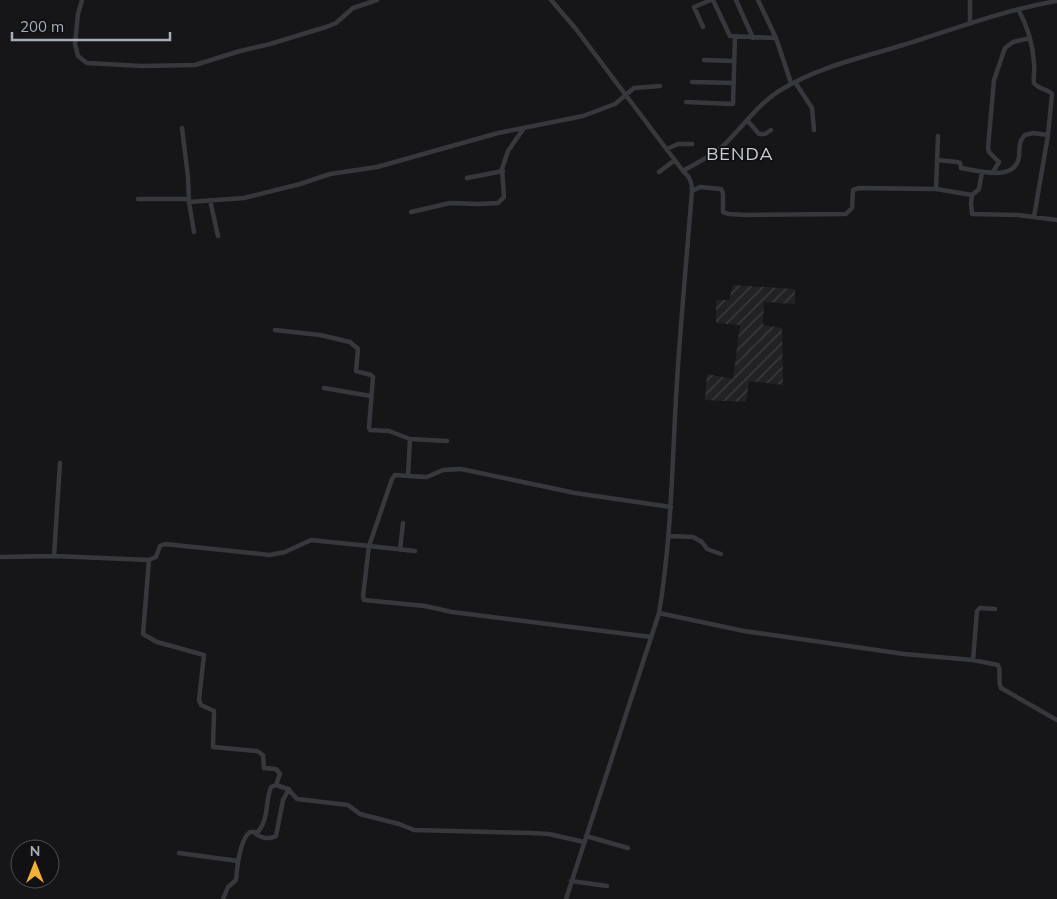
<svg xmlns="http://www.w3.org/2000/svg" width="1057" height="899" viewBox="0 0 1057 899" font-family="Mulish,sans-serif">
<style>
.industrial{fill:url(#industrial-furrows)}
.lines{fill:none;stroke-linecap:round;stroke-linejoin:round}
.street{stroke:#37383d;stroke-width:4.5}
.labels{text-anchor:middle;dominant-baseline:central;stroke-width:4;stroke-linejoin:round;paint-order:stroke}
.quarter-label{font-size:18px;letter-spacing:1px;fill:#c9ccd4;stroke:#111113}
</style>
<defs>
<pattern id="industrial-furrows" width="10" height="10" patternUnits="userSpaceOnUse" patternTransform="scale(1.25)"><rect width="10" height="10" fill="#222225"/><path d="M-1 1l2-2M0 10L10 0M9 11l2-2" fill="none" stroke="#3f3f43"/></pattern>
</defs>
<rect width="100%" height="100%" fill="#161618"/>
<!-- industrial -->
<path class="industrial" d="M733 285 795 289V304L764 302 763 325 782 328 783 385 749 381 746 402 705 400 707 374 733 379 740 325 716 323V300H729Z"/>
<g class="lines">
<!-- street -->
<path class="street" d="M82 0 78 14 75 44 78 56 87 63 142 66 195 65 240 51 270 44 326 27 336 23 353 8 377 0
M551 0 576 29 683 171
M713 0 730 36 776 38
M736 0 753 38
M758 0 776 38 791 83
M970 0V23
M703 27 694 7 711 0
M704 60 734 61
M692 82 734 83
M795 82 812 108 814 130
M686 102 733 104 735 37
M747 120 759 134H765L771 130
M182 128 188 177 189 202 244 198 300 184 330 174 377 167 498 133 583 116 615 104 634 88 660 86
M667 149 678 144H692
M937 160 957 162 960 163 961 168C978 171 1015 182 1019 157 1020 148 1018 142 1025 135L1033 133 1048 135 1052 94C1047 88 1039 90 1034 83 1033 77 1035 70 1034 63 1033 45 1027 25 1018 9
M659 172 675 160
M982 172 979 189 972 195 971 203 972 214 1018 215 1057 220
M993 172 999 162 989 152 988 148 994 80 1005 48 1013 42 1030 38
M467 178 503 171
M936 189 938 136
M692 191 700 187 721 189 723 193V212L729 214 746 215 846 214 852 208 853 190 859 188 936 189 972 195
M138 199H189
M210 200 218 236
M189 202 194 232
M411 212 450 203 478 204 498 203 504 197 502 169 508 151 524 128
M1034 217 1048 135
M275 330 320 335 350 342 358 349 356 371 371 375 373 377 369 428 370 430 389 431 410 439 408 476 427 477 443 470 461 469 575 493 671 507
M324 388 371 396
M410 439 447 441
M408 476 395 475 392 479 369 546 415 551
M668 536 693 537 702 542 707 549 721 554
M400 550 403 523
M54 556 60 463
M0 557 54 556 149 560 156 557 160 546 165 544 270 555 285 552 311 540 369 546 363 596 364 600 425 606 452 612 651 637
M149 560 143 634 157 642 204 655 199 700 201 705 214 711 213 747 257 751 263 755 264 768 276 769 280 774 276 785 271 787C265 802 269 819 258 832H250C240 839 237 868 236 880L228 887 223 899
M659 613 744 631 904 654 973 660 998 665C1002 672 997 680 1001 688L1057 720
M973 660 977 611 980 608 995 609
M276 785 288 789 297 799 348 805 360 814 399 824 414 830 532 833 549 834 584 842
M254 832C259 838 269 840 276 836L283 800 289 789
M586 836 628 848
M179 853 238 861
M571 881 607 886
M566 899 659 613C672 536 672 459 677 381 681 318 687 254 692 191 692 182 690 177 683 171 696 163 710 157 722 147 740 130 758 104 779 91 817 67 861 58 903 45 954 29 1004 10 1057 1"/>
</g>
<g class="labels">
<!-- quarter labels -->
<g class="quarter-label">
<text x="740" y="153">BENDA</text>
</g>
</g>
<!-- north arrow -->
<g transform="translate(35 864)"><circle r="24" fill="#111113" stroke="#4d4f55"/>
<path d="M0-4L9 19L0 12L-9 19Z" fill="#f2b134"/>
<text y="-8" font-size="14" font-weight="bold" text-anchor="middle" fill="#a8adb8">N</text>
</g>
<!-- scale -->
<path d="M12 32v8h158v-8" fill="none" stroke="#a8adb8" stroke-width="2.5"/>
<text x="20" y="32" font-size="15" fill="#a8adb8" stroke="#111113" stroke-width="4" paint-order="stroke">200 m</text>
</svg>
